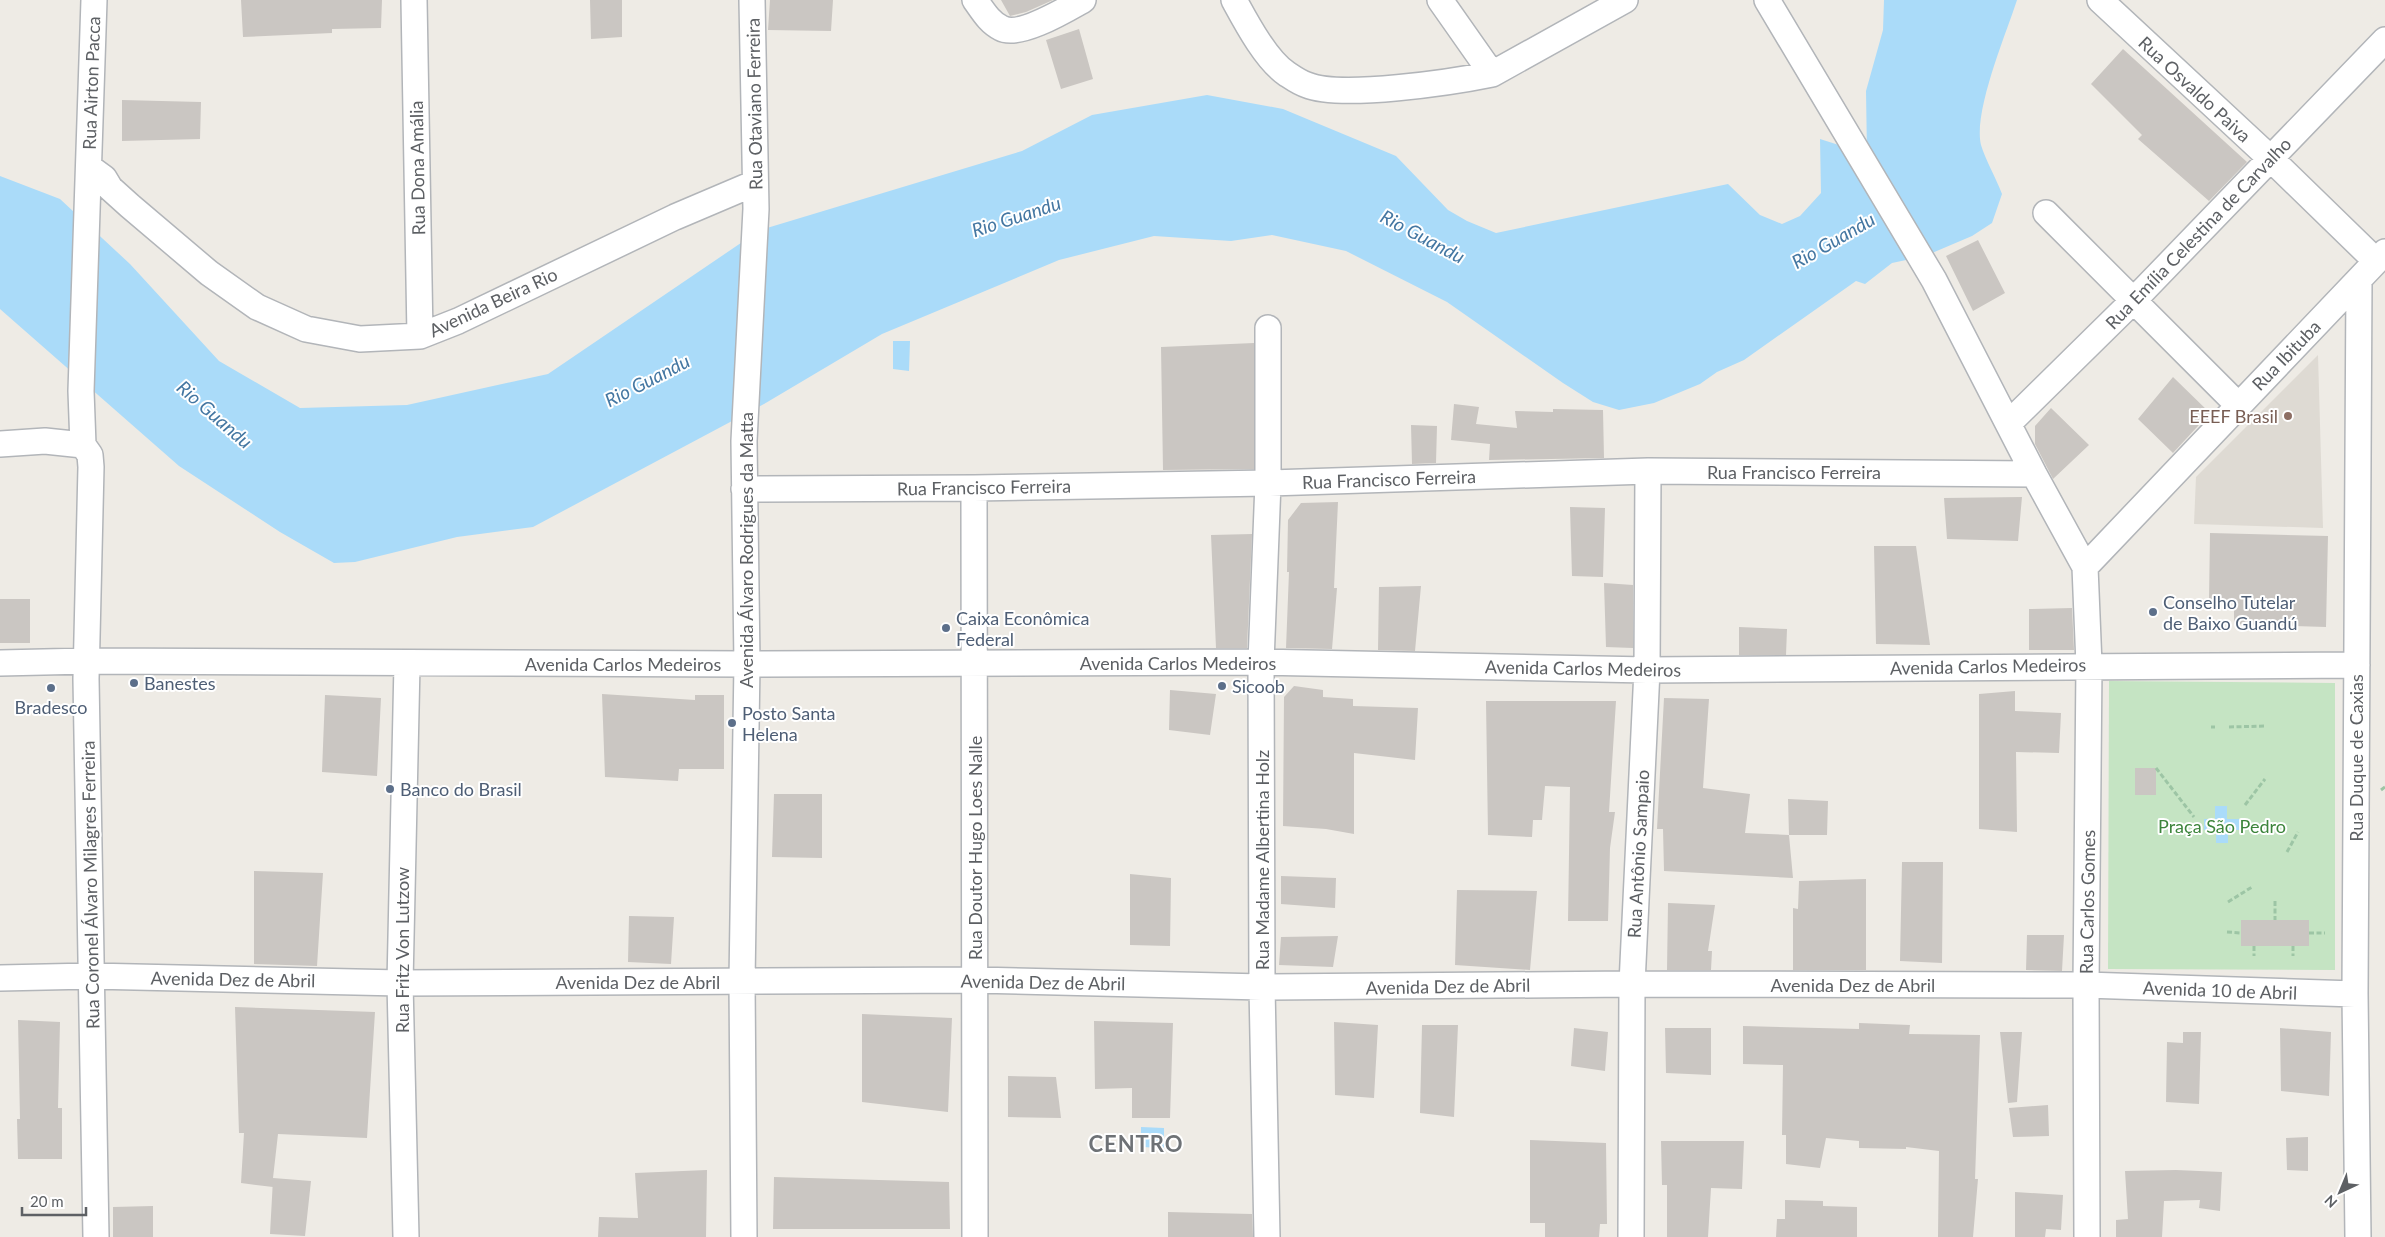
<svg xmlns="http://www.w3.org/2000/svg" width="2385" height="1237" viewBox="0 0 2385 1237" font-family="Lato,sans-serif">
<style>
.education{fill:#dedad3}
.green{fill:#c5e4c3}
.water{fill:#aadbf9}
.building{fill:#cac6c2}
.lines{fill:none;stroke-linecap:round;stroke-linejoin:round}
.minor-casing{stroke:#b2b5b9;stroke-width:28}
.path{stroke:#9dc5a5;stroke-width:3;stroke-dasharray:5 2.5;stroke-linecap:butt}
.minor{stroke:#fff;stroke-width:25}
.education-dot{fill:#8d6e63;stroke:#fff;stroke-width:2}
.service-dot{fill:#5c6f8a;stroke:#fff;stroke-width:2}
.labels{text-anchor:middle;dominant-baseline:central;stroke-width:4;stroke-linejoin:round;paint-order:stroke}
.street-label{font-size:18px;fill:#5d6064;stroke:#fff}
.education-label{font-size:18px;fill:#785e54;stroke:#fff;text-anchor:end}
.service-label{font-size:18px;fill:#4e5e75;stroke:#fff;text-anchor:start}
.park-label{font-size:18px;fill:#3c843b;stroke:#fff}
.water-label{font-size:19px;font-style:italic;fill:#4477a2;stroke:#fff}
.district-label{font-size:22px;font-weight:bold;letter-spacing:1px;fill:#6e7276;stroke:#fff}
</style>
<rect width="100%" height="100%" fill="#eeebe5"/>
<!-- education -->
<path class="education" d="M2318 355 2323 528 2194 524 2196 477Z"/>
<!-- green -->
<path class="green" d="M2109 681 2335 683V970L2108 969Z"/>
<!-- water -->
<path class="water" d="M1884 0H2017C2006 34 1973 112 1981 145 1985 159 1997 180 2002 194L1992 223 1972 236 1925 256 1892 263 1865 284 1856 281 1744 360 1717 372 1700 384 1654 403 1619 410 1593 402 1563 383 1447 302 1346 251 1272 235 1231 241 1154 236 1059 260 882 334 764 404 533 527 457 537 355 562 334 563 280 532 179 466 0 309V176L60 199 130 264 219 361 300 408 407 405 548 374 760 230 1022 151 1092 115 1207 95 1283 109 1396 156 1448 210 1467 221 1496 233 1728 184 1760 215 1782 224 1800 216 1821 193 1820 139 1867 154 1866 91 1883 30Z
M893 341H910L909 371 893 369Z
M2215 806H2227V819H2240V830H2228V843H2216V831L2204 830V819H2215Z
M1141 1127 1164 1128V1148L1141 1147Z"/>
<!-- building -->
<path class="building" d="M241 0H382L381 28 332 29V33L243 37Z
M590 0H622V37L591 39Z
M770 0H833L831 31 768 30Z
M1001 0H1053L1026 12 1010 16Z
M1079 29 1093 79 1061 89 1046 40Z
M2123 49 2247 162 2209 201 2138 139 2142 135 2091 84Z
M122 100 201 102 200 139 122 141Z
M1978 240 2005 293 1973 311 1946 256Z
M1254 343V469L1163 470 1161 347Z
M2173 377 2210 413 2173 453 2138 419Z
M1454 404 1479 407 1476 424 1517 428 1515 411 1553 412V409L1603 410 1604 458 1489 460 1490 444 1451 440Z
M2051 408 2089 445 2053 479 2035 444V426Z
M1411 425 1437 426 1436 463 1412 464Z
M2022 497 2018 541 1947 539 1944 498Z
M1338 502 1334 588H1337L1332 649 1286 648 1289 572H1287L1288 520 1301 503Z
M1570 507 1605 508 1603 577 1572 576Z
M2210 533 2328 536 2326 627 2234 624V602L2209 601Z
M1252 534 1247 648H1216L1211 535Z
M1874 546H1916L1930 645 1876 644Z
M1604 583 1633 585V648L1606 647Z
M1421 586 1415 651 1378 650 1379 587Z
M0 599H30V643H0Z
M2072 608 2074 650H2029V609Z
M1739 627 1787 629 1786 655H1739Z
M1294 686 1323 690V697L1353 699V706L1418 708 1415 760 1354 753V834L1326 829 1283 826 1284 697Z
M1170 690 1216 694 1210 735 1169 730Z
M2015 691V711L2061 713 2059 753 2016 752 2017 832 1979 829V694Z
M602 694 695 700V695H724V769H679L678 781 605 777Z
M325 695 381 698 377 776 322 772Z
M1664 698 1709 699 1703 788 1750 794 1745 833 1789 835 1793 878 1664 871 1663 829H1657Z
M1486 701H1616L1609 812H1615L1610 848 1608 921H1568L1570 787 1545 786 1542 820H1533L1532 837 1488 835Z
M2135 768H2156V795H2135Z
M774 794H822V858L772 857Z
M1788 799 1828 801 1827 835H1789Z
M1902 862H1943L1942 963 1900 961Z
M254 871 323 873 317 966 254 964Z
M1130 874 1171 878 1170 946 1130 945Z
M1281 876 1336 878 1335 908 1281 904Z
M1866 879V970H1793V908L1798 909 1799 881Z
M1457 890 1537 891 1530 970 1455 965Z
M1668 903 1715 905 1708 951H1712L1711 970H1667Z
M629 916 674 917 671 964 628 962Z
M2241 920H2309V946H2241Z
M2027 935H2064L2062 971 2026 970Z
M1338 936 1333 967 1279 965 1281 937Z
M235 1007 375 1012 367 1138 278 1134 273 1178 311 1181 305 1236 270 1234 273 1179V1187L241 1183 244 1133H239Z
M862 1014 952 1018 948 1112 862 1102Z
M18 1020 60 1022 58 1108H62V1159H18L17 1119H20Z
M1094 1021 1173 1023 1170 1118H1132V1088L1095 1089Z
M1334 1022 1378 1025 1374 1098 1335 1095Z
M1859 1023 1910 1025 1909 1034 1980 1035 1975 1179H1978L1973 1237H1938L1939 1151 1906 1147V1149L1859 1148V1141L1826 1138 1820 1168 1786 1164V1135H1782L1783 1065 1743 1064V1026L1859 1029Z
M1422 1025H1458L1454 1117 1420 1113Z
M1574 1028 1608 1032 1605 1071 1571 1066Z
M1665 1028H1711V1075L1666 1073Z
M2280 1028 2331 1032 2329 1096 2281 1091Z
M2000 1032H2022L2017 1102 2008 1103Z
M2183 1032H2201L2199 1104 2166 1102 2167 1042 2183 1043Z
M1008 1076 1056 1077 1061 1118 1008 1117Z
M2048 1105 2049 1136 2013 1137 2009 1108Z
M2308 1137V1171L2287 1170 2286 1138Z
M1530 1140 1606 1143 1607 1224H1600L1599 1237H1545V1223H1530Z
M1661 1141H1744L1742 1189 1711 1188 1708 1237H1667V1185H1662Z
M707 1170 706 1237H598L599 1217 638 1218 635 1173Z
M2176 1170 2222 1172 2220 1211 2199 1208 2200 1200 2164 1201 2162 1237H2116V1220L2128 1219 2125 1171Z
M774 1177 949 1182 950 1229H773Z
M2015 1192 2063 1195 2061 1230 2046 1229 2045 1237H2015Z
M1785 1200 1823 1201V1206L1857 1207V1237H1776L1777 1219H1785Z
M153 1206V1237H113V1207Z
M1168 1212 1252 1214 1253 1237H1168Z"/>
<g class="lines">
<!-- minor casing -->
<g class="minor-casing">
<path id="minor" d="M414 0 420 336
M975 0C983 11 989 22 1001 28 1019 38 1067 9 1083 0
M1234 0C1246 22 1266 60 1287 74 1293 78 1300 83 1307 85 1341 99 1453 82 1492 74L1625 0
M1440 0 1492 74
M1767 0 1934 280 2034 474 2085 567 2089 665 2086 985 2087 1237
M2100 0 2270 158 2376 261
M89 167 104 178 110 188 130 206 209 273 257 307 306 329 360 339 420 336 458 321 675 217 755 183
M2046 213 2238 405
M2009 423 2134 300 2385 40
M0 444 45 441 83 445
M83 445 90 455 91 467 86 679 96 1237
M83 445 81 391 94 0
M974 488 975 1237
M744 489 974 488 1268 483 1648 471 2034 474
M2085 567 2385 252
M0 663 87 661 747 664 1261 662 1647 670 2357 665
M0 978 91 976 400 983 976 980 1262 987 1632 984 2086 985 2355 994
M406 1237 400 983 407 664
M744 1237 742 981 747 664 744 441 756 209 752 0
M1267 1237 1262 987 1261 662 1268 483V328
M1631 1237 1632 984 1647 670 1648 471
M2358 1237 2355 994 2359 280"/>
</g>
<!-- path -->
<path class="path" d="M2211 727H2215
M2229 727 2266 726
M2156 768 2194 817
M2381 790 2385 787
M2245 805 2265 779
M2287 852 2298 832
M2275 901V920
M2228 902 2252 887
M2227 932 2241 933
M2309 933H2325
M2254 946V956
M2293 946V956"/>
<!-- minor -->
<use href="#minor" class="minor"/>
</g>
<!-- markers -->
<circle class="education-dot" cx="2288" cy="416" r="5"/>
<g class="service-dot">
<circle cx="2153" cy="612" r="5"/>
<circle cx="946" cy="628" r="5"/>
<circle cx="134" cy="683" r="5"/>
<circle cx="1222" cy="686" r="5"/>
<circle cx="51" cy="688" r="5"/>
<circle cx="732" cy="723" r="5"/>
<circle cx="390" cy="789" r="5"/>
</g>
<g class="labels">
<!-- street labels -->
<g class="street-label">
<text transform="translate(91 83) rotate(-88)">Rua Airton Pacca</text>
<text transform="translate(2195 89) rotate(43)">Rua Osvaldo Paiva</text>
<text transform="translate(754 104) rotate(-91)">Rua Otaviano Ferreira</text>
<text transform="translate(417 168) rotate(-91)">Rua Dona Amália</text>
<text transform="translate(2198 233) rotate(-46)">Rua Emília Celestina de Carvalho</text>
<text transform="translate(493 302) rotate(-25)">Avenida Beira Rio</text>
<text transform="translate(2286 355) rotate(-46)">Rua Ibituba</text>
<text x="1794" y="472">Rua Francisco Ferreira</text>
<text transform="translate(1389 479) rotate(-2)">Rua Francisco Ferreira</text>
<text transform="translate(984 487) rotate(-1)">Rua Francisco Ferreira</text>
<text transform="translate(746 550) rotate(-90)">Avenida Álvaro Rodrigues da Matta</text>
<text x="1178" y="663">Avenida Carlos Medeiros</text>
<text x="623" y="664">Avenida Carlos Medeiros</text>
<text transform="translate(1988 666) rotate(-1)">Avenida Carlos Medeiros</text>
<text transform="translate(1583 668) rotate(1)">Avenida Carlos Medeiros</text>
<text transform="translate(2356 758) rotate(-90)">Rua Duque de Caxias</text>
<text transform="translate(975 848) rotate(-90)">Rua Doutor Hugo Loes Nalle</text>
<text transform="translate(1638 854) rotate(-87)">Rua Antônio Sampaio</text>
<text transform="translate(1262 860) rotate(-90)">Rua Madame Albertina Holz</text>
<text transform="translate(90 885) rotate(-91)">Rua Coronel Álvaro Milagres Ferreira</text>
<text transform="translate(2087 902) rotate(-89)">Rua Carlos Gomes</text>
<text transform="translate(402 950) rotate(-90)">Rua Fritz Von Lutzow</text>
<text transform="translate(233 979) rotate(1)">Avenida Dez de Abril</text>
<text x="638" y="982">Avenida Dez de Abril</text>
<text transform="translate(1043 982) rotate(1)">Avenida Dez de Abril</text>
<text x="1853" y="985">Avenida Dez de Abril</text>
<text transform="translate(1448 986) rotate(-1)">Avenida Dez de Abril</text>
<text transform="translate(2220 990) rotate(2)">Avenida 10 de Abril</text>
</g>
<!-- education labels -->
<g class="education-label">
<text x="2278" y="416">EEEF Brasil</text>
</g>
<!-- service labels -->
<g class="service-label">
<text x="2163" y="602">Conselho Tutelar<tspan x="2163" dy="21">de Baixo Guandú</tspan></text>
<text x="956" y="618">Caixa Econômica<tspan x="956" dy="21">Federal</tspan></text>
<text x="144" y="683">Banestes</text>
<text x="1232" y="686">Sicoob</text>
<text x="51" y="707" text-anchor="middle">Bradesco</text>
<text x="742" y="713">Posto Santa<tspan x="742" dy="21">Helena</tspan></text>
<text x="400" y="789">Banco do Brasil</text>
</g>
<!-- park labels -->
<g class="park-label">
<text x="2222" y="826">Praça São Pedro</text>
</g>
<!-- water labels -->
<g class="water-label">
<text transform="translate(1016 216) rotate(-18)">Rio Guandu</text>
<text transform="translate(1423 236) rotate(28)">Rio Guandu</text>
<text transform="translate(1833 240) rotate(-30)">Rio Guandu</text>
<text transform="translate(647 380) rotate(-27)">Rio Guandu</text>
<text transform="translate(215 414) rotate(41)">Rio Guandu</text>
</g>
<!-- district labels -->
<g class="district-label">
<text x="1136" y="1143">CENTRO</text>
</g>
</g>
<!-- north arrow -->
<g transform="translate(2340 1192) rotate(224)" stroke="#ffffff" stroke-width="4" paint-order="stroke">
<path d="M0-4L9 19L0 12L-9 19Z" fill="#5d6064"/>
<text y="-8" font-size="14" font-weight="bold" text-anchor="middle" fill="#5d6064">N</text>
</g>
<!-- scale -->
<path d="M22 1207v8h64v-8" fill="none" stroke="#5d6064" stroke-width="2.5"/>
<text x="30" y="1207" font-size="15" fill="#5d6064" stroke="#ffffff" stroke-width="4" paint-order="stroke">20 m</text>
</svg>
